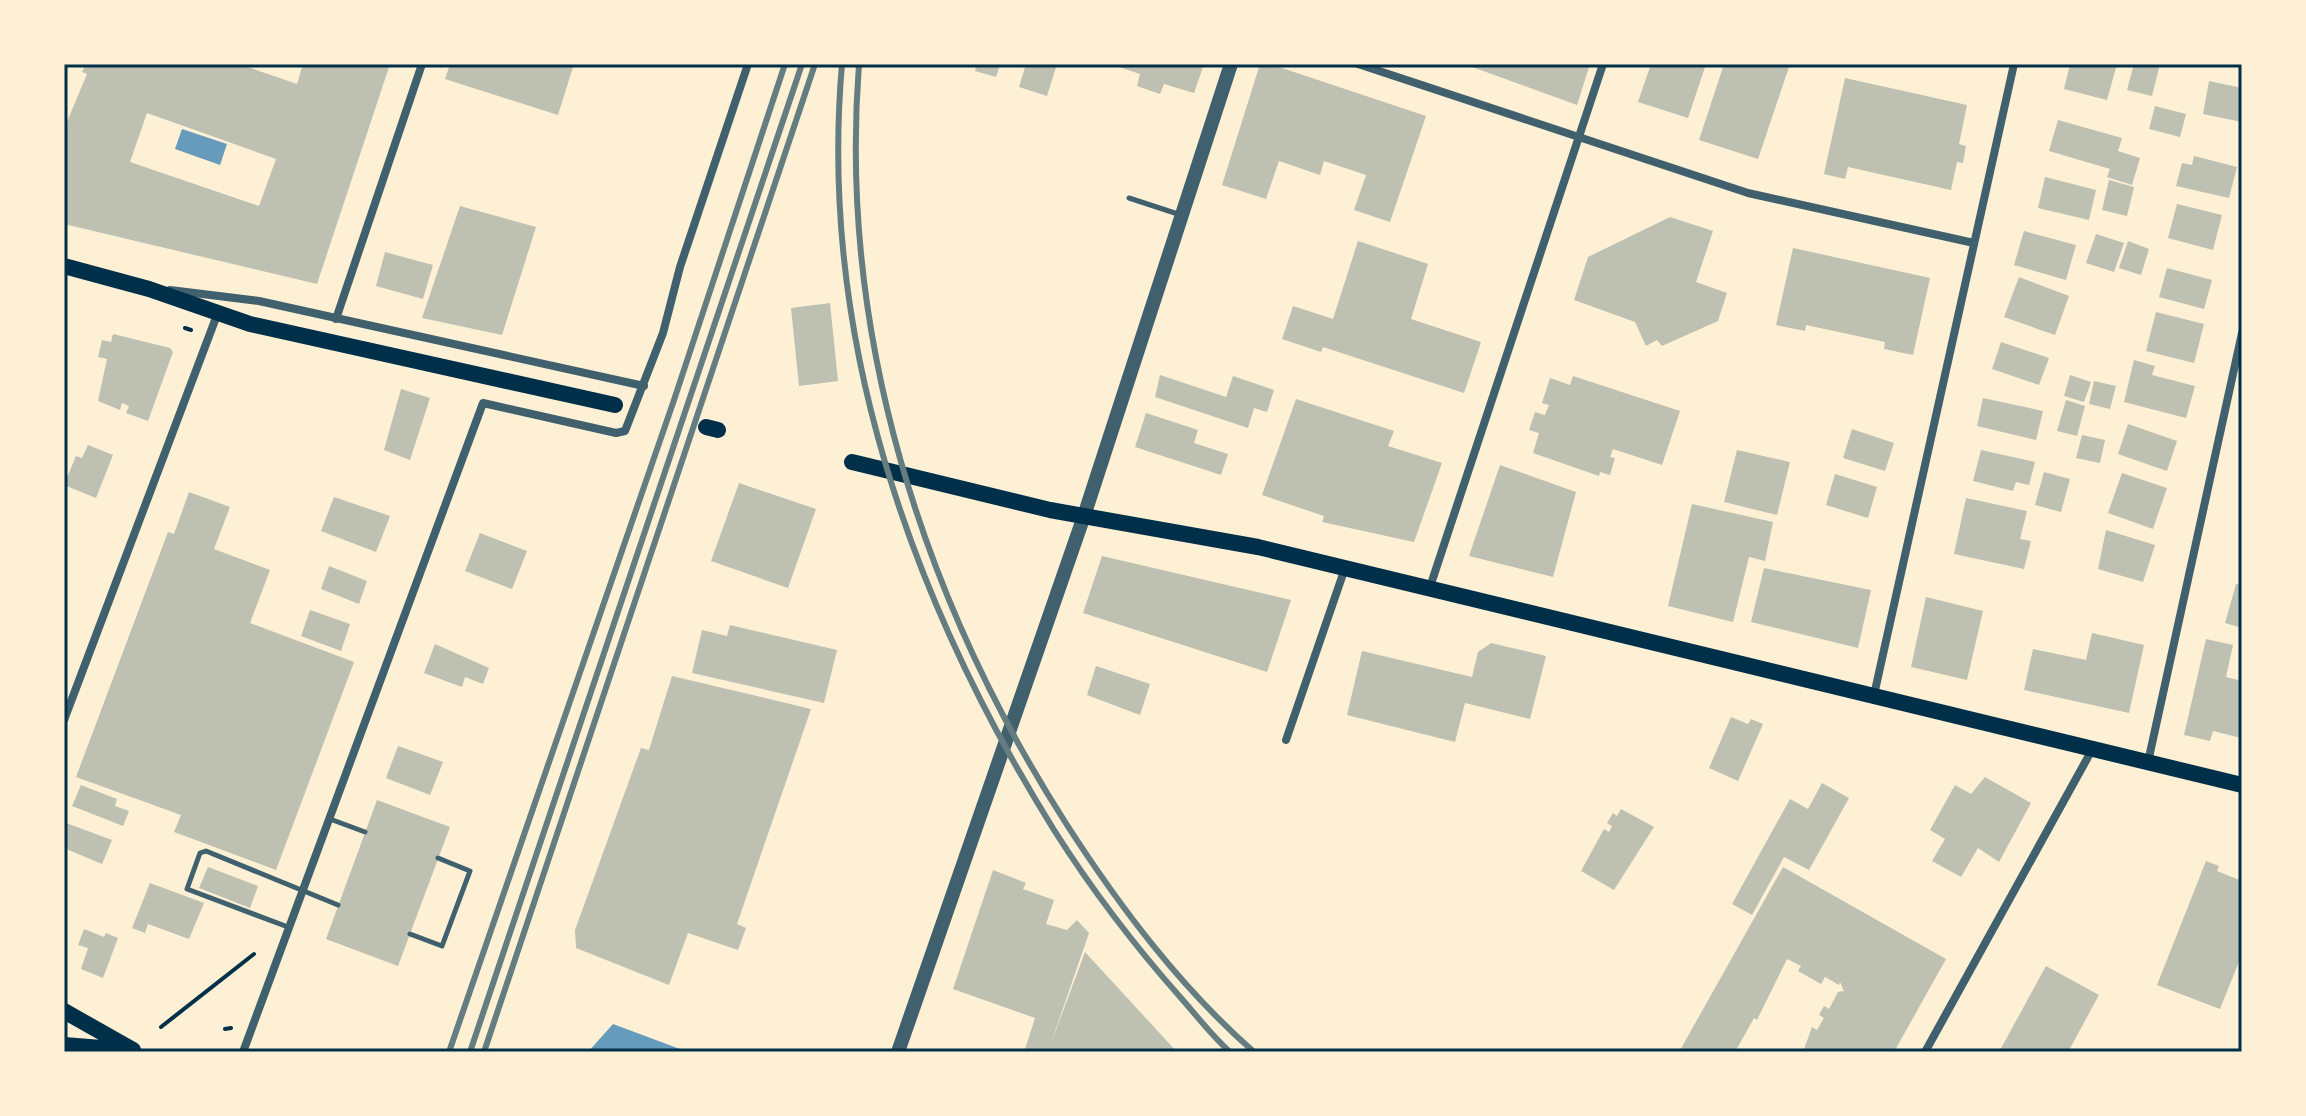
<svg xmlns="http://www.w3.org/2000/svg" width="2306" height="1116" viewBox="0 0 2306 1116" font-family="'DM Sans',sans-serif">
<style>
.water{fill:#669bbc}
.building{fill:#bec0b2;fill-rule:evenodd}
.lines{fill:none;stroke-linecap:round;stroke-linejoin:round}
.path{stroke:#003049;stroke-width:4}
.service{stroke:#3f606c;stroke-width:5}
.minor{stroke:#3f606c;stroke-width:8}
.tertiary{stroke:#3f606c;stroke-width:14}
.secondary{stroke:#003049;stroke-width:16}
.rail{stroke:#657d81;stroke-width:6}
.neatline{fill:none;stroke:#003049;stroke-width:3}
</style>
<rect width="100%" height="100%" fill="#fdf0d5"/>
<!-- water -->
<path class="water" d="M182 129 227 144 220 165 175 149Z
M613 1024 688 1052H588Z"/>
<!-- building -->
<path class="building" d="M86 64H239L297 84 303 64H390L317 284 64 224V129L87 74 82 72ZM147 113 276 159 259 206 130 162Z
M450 64H565L573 67 558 115 445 79Z
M977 64H1000L996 77 975 71Z
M1026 64H1057L1047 96 1019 87Z
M1120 64H1204L1194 93 1164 84 1160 94 1137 86 1140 74 1119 67Z
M1260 64H1270L1426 116 1390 222 1354 210 1366 175 1324 161 1320 175 1279 161 1266 199 1222 185Z
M1464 64H1590L1577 105Z
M1651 64H1706L1688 118 1638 102Z
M1724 64H1790L1758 159 1699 140Z
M2070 64H2117L2107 100 2064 89Z
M2134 64H2160L2152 96 2127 90Z
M1845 78 1967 105 1959 144 1966 146 1963 163 1957 162 1951 190 1848 167 1845 179 1824 174Z
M2209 81 2242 88V122L2203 114Z
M2155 106 2186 114 2180 137 2149 129Z
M2058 120 2122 138 2118 151 2140 158 2132 185 2107 177 2110 169 2049 151Z
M2194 156 2237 167 2229 198 2176 186 2182 163 2192 165Z
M2045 177 2096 190 2089 220 2038 208Z
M2109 180 2134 187 2127 216 2102 210Z
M2177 204 2222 215 2213 250 2168 238Z
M460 206 536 227 502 335 422 318Z
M1670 217 1713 231 1696 282 1727 293 1718 321 1662 346 1657 340 1646 346 1635 322 1574 300 1588 257Z
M2024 231 2076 245 2066 280 2014 265Z
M2096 234 2124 243 2114 272 2086 263Z
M1358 241 1428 264 1411 319 1481 342 1464 393 1323 347 1321 352 1282 339 1293 306 1333 319Z
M2128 241 2149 249 2141 275 2119 268Z
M1793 248 1930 278 1913 355 1884 349 1885 342 1806 325 1805 331 1776 325Z
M385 252 433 265 423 299 376 286Z
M2167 268 2212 280 2204 309 2159 297Z
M2019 277 2069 296 2055 335 2004 317Z
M830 303 838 381 799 386 791 308Z
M2156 312 2204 324 2194 363 2146 351Z
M113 334 170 348 173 352 148 421 126 413 129 406 122 403 120 410 98 401 107 359 98 357 102 340 111 342Z
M2001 342 2049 358 2039 385 1992 369Z
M2134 360 2155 366 2152 375 2195 386 2186 418 2124 402Z
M1160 375 1226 397 1233 376 1274 390 1267 412 1254 408 1248 428 1155 397Z
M2070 375 2091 382 2084 402 2064 396Z
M1573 376 1680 411 1662 465 1613 449 1610 457 1615 458 1610 475 1600 472 1599 476 1533 453 1539 433 1529 430 1535 412 1545 415 1549 405 1542 403 1550 378 1570 385Z
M2094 381 2116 386 2110 409 2089 404Z
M401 389 430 398 410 460 384 450Z
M1983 398 2043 411 2036 440 1977 426Z
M1296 399 1394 431 1388 446 1442 463 1414 542 1322 522 1324 516 1262 495Z
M2066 400 2085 406 2077 436 2057 431Z
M1146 413 1198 430 1194 443 1228 454 1221 475 1135 447Z
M2128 424 2177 441 2167 471 2118 454Z
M1852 429 1894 443 1885 471 1843 458Z
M2082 435 2105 440 2100 463 2076 458Z
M88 445 113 455 96 498 64 485 76 456 82 458Z
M1737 450 1790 462 1777 515 1724 502Z
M1981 450 2035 462 2029 485 2016 482 2013 491 1973 481Z
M1500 465 1576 492 1553 577 1469 556Z
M2044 472 2070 479 2061 512 2035 505Z
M2122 473 2167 488 2153 529 2108 513Z
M1835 474 1877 487 1868 518 1826 505Z
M739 483 816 509 788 588 711 561Z
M189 492 230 507 214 549 270 570 250 623 354 662 276 870 174 832 181 815 76 777 168 532 174 534Z
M334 497 390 516 376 552 321 531Z
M1966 498 2027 511 2020 539 2031 541 2024 569 1954 554Z
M1692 504 1773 522 1765 561 1749 557 1733 622 1668 606Z
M2106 530 2155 545 2143 582 2098 569Z
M480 533 527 551 512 589 465 571Z
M1102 556 1291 600 1267 672 1083 613Z
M329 566 367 581 359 604 321 589Z
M1764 568 1871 590 1858 648 1751 622Z
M2236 584 2242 585V628L2225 623Z
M1926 597 1983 611 1967 680 1911 667Z
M310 610 350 624 341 651 301 636Z
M730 625 837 650 824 703 692 673 702 630 727 636Z
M2092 633 2144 645 2129 713 2024 690 2033 649 2086 660Z
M2206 639 2233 645 2226 677 2242 681 2241 738 2213 731 2210 741 2184 735Z
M1491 643 1546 656 1530 719 1465 703 1455 742 1347 715 1362 651 1472 677 1478 652Z
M435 644 489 668 483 684 465 677 462 687 424 673Z
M1096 666 1150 684 1140 715 1087 695Z
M672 676 811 709 737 924 746 928 738 950 688 933 669 985 576 948 575 930 641 748 649 750Z
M1731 717 1748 724 1751 719 1763 724 1738 781 1709 768Z
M398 746 443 762 430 795 386 778Z
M1985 777 2031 803 1999 862 1978 848 1961 877 1932 861 1945 839 1930 830 1955 785 1971 794Z
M1822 783 1849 798 1809 870 1784 857 1752 915 1732 904 1790 799 1808 809Z
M81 785 117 799 115 806 129 811 123 826 72 806Z
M377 800 450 827 398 966 326 939Z
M1621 809 1654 827 1614 890 1581 871 1604 829 1609 832 1612 826 1607 823 1613 813 1617 816Z
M66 823 112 840 102 864 64 848Z
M2206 861 2219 866 2217 871 2242 881V954L2220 1009 2157 985Z
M208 867 258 886 250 908 199 888Z
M1783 867 1946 959 1894 1052H1803L1812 1027 1817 1030 1824 1018 1819 1015 1824 1006 1829 1009 1838 992 1844 991 1840 982 1839 985 1825 977 1821 984 1798 971 1801 966 1787 959 1757 1020 1754 1018 1735 1052H1679Z
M993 870 1026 883 1023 889 1054 900 1046 924 1067 930 1077 920 1089 933 1050 1046 1085 952 1177 1052H1024L1035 1018 953 989Z
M150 883 204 903 189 939 148 924 145 933 132 928Z
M84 929 104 937 106 933 118 938 103 978 81 969 88 948 78 945Z
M2046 966 2099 995 2068 1052H1999Z"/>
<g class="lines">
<!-- path -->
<path class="path" d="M185 328 191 330
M161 1027 254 954
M225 1029 231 1028"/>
<!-- service -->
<path class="service" d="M1129 198 1181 215
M330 819 365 832
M288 927 187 889 200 853 206 851 338 905
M410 934 442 946 470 871 438 858"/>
<!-- minor -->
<path class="minor" d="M1358 64 1748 193 1974 243
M170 290 259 301 644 386
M336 319 422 64
M1430 587 1603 64
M1874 695 2014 64
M64 720 217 315
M1286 740 1345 568
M2148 762 2242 333
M243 1052 483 403 616 433 625 431 663 333 680 267 748 64
M1925 1052 2093 748"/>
<!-- tertiary -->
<path class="tertiary" d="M898 1052 1084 516 1231 64"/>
<!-- secondary -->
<path class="secondary" d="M64 266 149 289 250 324 615 405
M706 427 718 430
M852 462 1050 510 1258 547 2242 785
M64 1011 133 1050
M64 1045 126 1050"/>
<!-- rail -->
<path class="rail" d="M842 64C818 338 911 600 1054 830 1092 890 1134 945 1181 998 1197 1016 1212 1036 1230 1052
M859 64C838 334 922 599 1067 825 1120 907 1180 987 1254 1052
M449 1052 674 400 785 64
M470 1052 802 64
M484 1052 815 64"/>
</g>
<!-- border -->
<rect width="2306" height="1116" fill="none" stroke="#fdf0d5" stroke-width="132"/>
<rect x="66" y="66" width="2174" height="984" class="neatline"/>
</svg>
